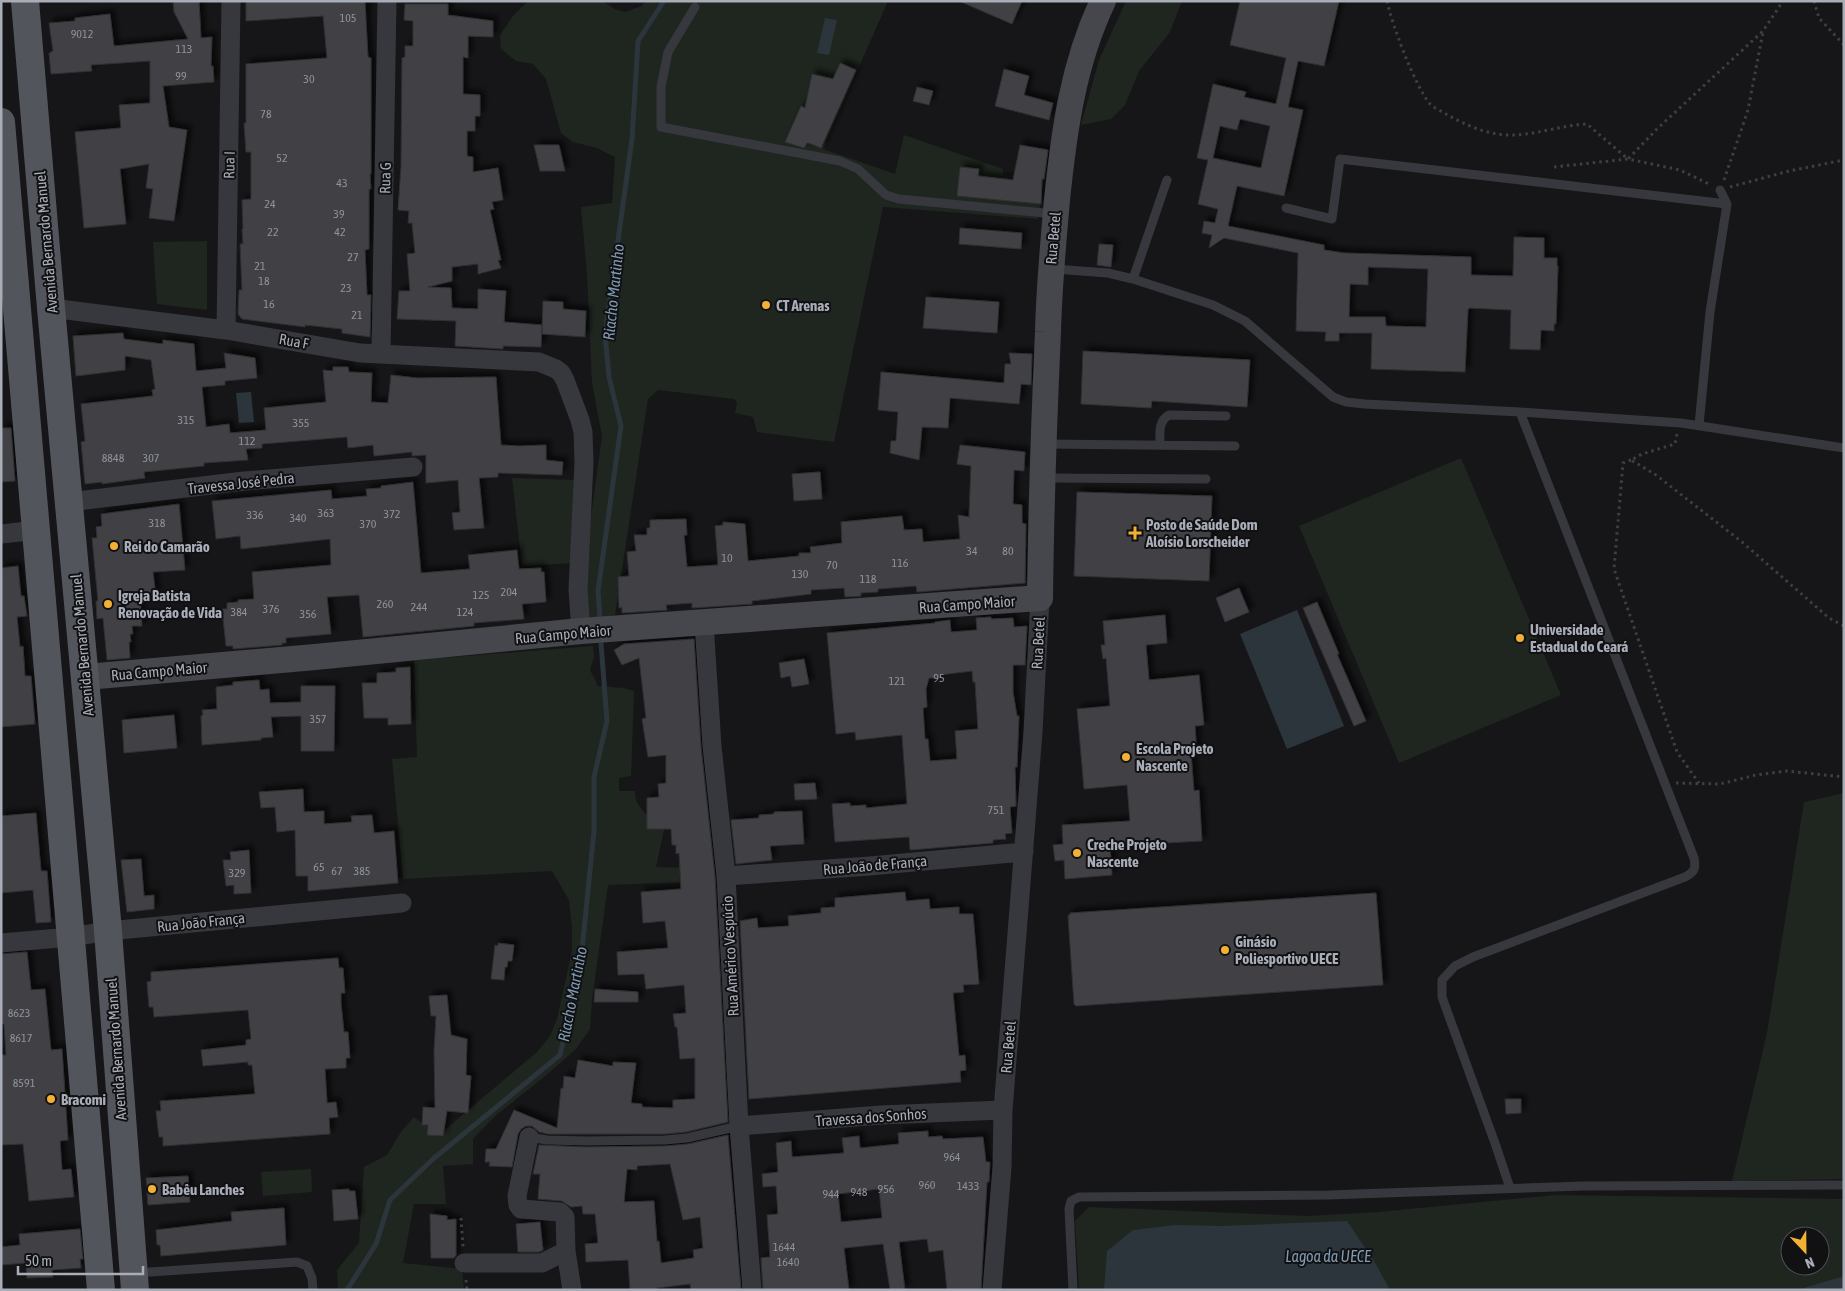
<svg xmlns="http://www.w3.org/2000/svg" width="1845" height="1291" viewBox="0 0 1845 1291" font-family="'Asap Condensed',sans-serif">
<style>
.green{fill:#1e261f;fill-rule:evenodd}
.water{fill:#2c353c}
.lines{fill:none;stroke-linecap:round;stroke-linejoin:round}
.stream{stroke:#2c353c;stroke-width:5}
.building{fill:#404145;stroke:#303034;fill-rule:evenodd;filter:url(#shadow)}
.path{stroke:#3d3f44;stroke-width:3;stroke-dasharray:2.5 4;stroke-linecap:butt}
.lane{stroke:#37383d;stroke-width:9}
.street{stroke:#37383d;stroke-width:19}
.secondary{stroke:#45474d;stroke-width:26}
.primary{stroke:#53555c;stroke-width:28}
.poi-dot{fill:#f2b134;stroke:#111113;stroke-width:2}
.labels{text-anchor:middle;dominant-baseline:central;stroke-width:4;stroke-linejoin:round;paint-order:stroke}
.number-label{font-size:12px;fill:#8e929b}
.street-label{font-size:15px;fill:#a8adb8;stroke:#111113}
.poi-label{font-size:15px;font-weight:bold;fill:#a8adb8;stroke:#111113;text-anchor:start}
.water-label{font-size:16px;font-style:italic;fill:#7f9bb3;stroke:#111113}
</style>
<defs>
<filter id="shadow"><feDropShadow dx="4.5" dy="-4.5" stdDeviation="2.5" flood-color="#0009"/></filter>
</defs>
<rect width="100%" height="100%" fill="#161618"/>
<!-- green -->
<path class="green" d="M528 1H602L615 9 625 12 642 6 645 1H888L823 149 895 174 904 135 1003 169V175L1044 179 1038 219 883 207 834 442 757 432 753 417 735 413 737 402 734 399 658 390 648 399 615 615 591 619 586 613 585 561 602 436 592 383 587 275 581 207 612 203 615 157 597 148 573 142 561 133 546 79 533 64 516 61 501 49 500 35 513 16Z
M1126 1H1182L1170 32 1139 71 1125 105 1111 119 1081 125 1099 60Z
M207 241V310L157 304 153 242Z
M1461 458 1561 695 1399 763 1299 526Z
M512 478 575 480V563L522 566Z
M593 646 594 657 590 670 598 686 624 688 634 691 631 776 619 778V791H635C634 809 653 819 664 830L656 867 690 868 691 882 608 885 592 1000 590 1029 576 1049 549 1073 494 1117 473 1139V1164L443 1166 446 1204H414L403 1263 462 1269 464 1290H338L337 1270 359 1243 364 1167 387 1155 401 1132 414 1117 436 1133 448 1127 537 1052 550 1036 557 1019 572 951V927L569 900 552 871 403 879 392 759 417 757 414 660Z
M1844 793V1179L1732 1181 1767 1033 1804 802Z
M311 1169 312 1192 263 1196 261 1172Z
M1555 1195 1844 1199V1290H1079L1075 1221 1089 1207 1308 1216 1378 1212ZM1790 1236H1820V1266H1790Z"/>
<!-- water -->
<path class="water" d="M825 18 837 20 829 55 817 53Z
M251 392 254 422 239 423 236 393Z
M1297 610 1344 726 1287 749 1240 634Z
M1347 1221 1374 1261 1390 1290H1104L1107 1251 1133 1230 1175 1225 1222 1226Z
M1844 1276V1290H1797Z"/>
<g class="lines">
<!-- stream -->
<path class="stream" d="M600 618 598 591 621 426 609 377 605 335 632 139 638 41 664 1
M347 1290 376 1244 390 1200 433 1159 560 1055 580 970 594 831V777L607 721 601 643"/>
</g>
<!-- building -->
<path class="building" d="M173 1H199L201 38 212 37 211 66H213L214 82 163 86 169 127 187 130 174 221 149 218 153 189 146 188 149 164 120 169 126 224 84 228 75 132 121 128 119 105 150 103V61L91 65 92 71 51 74 49 53 53 51 49 23 75 21V18L110 14 114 46 188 39 174 12Z
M246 1H365L368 57 371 58V174H370L371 189H369V249L365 250 367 295H371L370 337 342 333V329L305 325V327L242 319 238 314 239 290H242L240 244H243L242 229H243L242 200 251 199V152H246L244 123H246V64L327 58 323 16 246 21Z
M959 1H1022L1012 24Z
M1240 1H1339L1324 66 1298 61 1288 107 1303 110 1284 196 1237 186 1228 226 1324 245V250L1344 253 1471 257V275L1513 276 1514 237 1544 238V258H1557V266H1558L1556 324H1554V331L1541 330 1540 350 1510 349 1511 310 1470 308 1468 309 1465 372 1371 369 1372 333H1339V341H1325L1326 332 1296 331 1298 253 1224 238 1209 248 1212 235 1202 233 1204 221 1215 223 1218 209 1198 204 1208 160 1197 158 1213 84 1246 92 1244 97 1276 104 1286 58 1230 45ZM1240 119 1270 126 1261 168 1213 158 1220 126 1237 130ZM1368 267 1428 269 1426 327 1386 326 1385 317H1349L1350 284 1368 285Z
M405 4H448V15L493 21V37L468 36V58L463 57V94L480 95V116H475V131H467V156L473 157V172L498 168 503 200 492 202 494 209 490 210 501 260H498L501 268 478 274V264L452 267V281L428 287 451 288 452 308 478 309V289L506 291 504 322 542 325 541 347 503 346V349L455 346 456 321 397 319 399 291H410L407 254 415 253 412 223H408L409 211 398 210 401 167 402 58 405 57V46H413V21L404 20Z
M840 63 856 70 821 148 809 143H807L804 148 785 142 801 106 805 108 812 74 833 79Z
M1004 69 1029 76 1024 95 1053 103 1049 120 995 106Z
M917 87 933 91 929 105 913 101Z
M534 145H559L565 171H540Z
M1020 145 1048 150 1044 179H1042L1041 204 957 196 960 167 979 169 978 176 1013 180Z
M960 228 1022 233 1021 249 959 244Z
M1099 244 1113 245 1111 267 1097 265Z
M926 297 999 302 997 333 923 328Z
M543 301 563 302V309L586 311 585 337 542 334Z
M123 333 124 339 163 344V340L194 344 196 371 226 368 224 353 255 358 257 378 225 381V385L202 387 206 427 229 424 230 433 266 430 264 408 326 402 323 370 333 371V367H348L349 372 372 373 371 402 388 403 391 375 417 378 496 377 501 445 520 446 546 445V460L563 462 562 475 498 473V477L479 478 484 528 454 530 452 513 460 512 458 480 426 483V455L412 456V452L374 456 373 445 348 448 347 437 262 444V448L246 449 248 460 204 463V466L144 472 145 478 102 484V482L85 484 81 442 85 441 81 404 153 396 152 390 155 389 151 360 125 356V370L76 376 73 336Z
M1083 351 1250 360 1247 407 1152 401 1151 408 1081 404Z
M1009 353 1032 354 1031 385 1021 384 1019 404 950 398 948 428 922 427 919 460 890 453 891 441H896L898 412 878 410 881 372 1004 383 1005 364H1011Z
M1 428H11L15 481 1 482Z
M960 445 1025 452 1024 471 1014 470 1013 504 1022 505V523L1026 524 1025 583 917 592 916 586 878 589V592L861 593V596L845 597 844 588 811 590V594L752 601V604L692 608V603L666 605 667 610 622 613V607L619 608 618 577 629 576 627 552 636 551 634 535H647V528H650V520L686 519 687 535H684L687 567 718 565 715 526 723 525V522L745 524 748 561 799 556V553H811L810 547 842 543 841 522 902 516 904 530 922 529 923 542 960 539 958 515 969 517 971 466 957 464Z
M820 472 822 499 794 501 792 474Z
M413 482 421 573 470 569 468 555 517 550 519 569 541 568V572H544L546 602 522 604 524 619 474 623V626L363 637 359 595 327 597 331 634 286 638V643H282V645L233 649V646H226L222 609H227V603L238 602V600L254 599 252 572 331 565 330 539 241 549 240 536 216 539 212 501 331 490 332 499 367 496 366 489 381 488V486Z
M1077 492 1212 496 1209 581 1074 576Z
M179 504 185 570 153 572 156 597 140 598 142 626H132L133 634H130L131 642H129L130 658 107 660 103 618 97 619 96 601H98L92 538H97L96 527 102 526 101 514Z
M18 566 21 596H24L27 616 17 617 20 647 23 646 25 676H31L35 724 1 727V568Z
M1239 588 1249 612 1225 622 1216 598Z
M1317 602 1339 654H1337L1366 721 1354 726 1303 608Z
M1165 615 1167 643 1146 645 1149 680 1199 675 1204 725 1195 726 1197 753H1191L1194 791 1199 790 1202 841 1110 846 1112 875 1065 879 1064 860 1055 861 1053 845 1063 844 1062 825 1130 821 1127 785 1084 789 1077 709 1110 706 1106 658 1103 659 1101 645H1105L1103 621Z
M991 617V619L1013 618 1014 627 1027 626 1025 665H1013V692L1017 716H1019L1017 767H1015L1016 806 1010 807 1012 833 1005 834 1006 839 993 840V843L910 850 909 837 835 842 832 804 850 803V806L866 805V808L907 804 902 735 856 740 855 732 836 734 827 633 935 623V622L950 620 951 632 977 630 976 618ZM972 671 973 682H975L978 729 955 731 957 759 930 761 928 739H925L923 708 927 707 926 689 929 678H940V675Z
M694 639 701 747 715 877 728 1122 686 1132 665 1134H548L539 1132 532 1126H526L521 1129 518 1134 512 1167 489 1166 490 1162H485L486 1149H496L514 1110 557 1128 561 1088 563 1089 564 1076 575 1078 578 1060 613 1066V1062L636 1063 631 1103 642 1104V1107L673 1108V1100L695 1099V1058L680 1059 677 1027H675L673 1014 686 1013 684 985 646 989 644 974 618 975 617 952 668 948 665 921 643 923 641 892 681 889 679 853 676 854V845H672L671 829H647V798L659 797 658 784 666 783V755L648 757 642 719 646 718 639 658 622 665 614 650 624 644Z
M804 659 809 684 792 687 790 676 781 678 779 663Z
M410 667 411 724 388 725V718H364L362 683H377V673L396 672V668Z
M259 680 260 690 269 689 270 703 301 702V686H335L334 751H301V716L271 717 273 737 261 738V740L202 745 201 716 203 715 202 710 217 709 216 687 233 685V682Z
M174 715 177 748 124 753 122 720Z
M815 783 817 799 795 800 794 784Z
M303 789 304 812 324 811V824L352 822 351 816 372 815 374 833 394 831 398 883 308 891V876H296L295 830 277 832 275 807 261 808 259 792Z
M802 811 804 844 770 846 772 860 736 864 731 820 759 818V815L774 814V812Z
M36 813 41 871H47L51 922 36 923 33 890 1 893V816Z
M249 850 251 893 234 894V885L226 886 223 860H231L230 852Z
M141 859 144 896 154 895V909L127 912 121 860Z
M905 892 906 901 929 899 930 909 959 907V914H973L979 984 963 985 964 992 953 993 959 1056 965 1055 966 1070 960 1071 961 1082 749 1099 740 921 757 918 758 928 789 926 788 916 821 913V908L835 907V898Z
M1376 893 1383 985 1076 1006 1074 1004 1068 915H1070V913Z
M498 943 514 945 512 961H508L507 967H505L504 980 491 979 495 945 498 946Z
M27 952 31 990 45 989 51 1050 62 1049 68 1140 60 1141 62 1170 71 1169 74 1197 29 1201 23 1144 1 1145V1055H6L4 1024H1V954Z
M338 958 339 968H343L345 993H341V1003L344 1032H348L350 1058H346V1068L325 1069 327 1103 336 1102 338 1117 329 1118 330 1134 163 1146V1137H159L156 1111H161L160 1101 255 1094 252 1065H248V1062L203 1066 201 1050 246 1045V1040L251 1039 248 1010 154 1017 153 1007H149L147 982 151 981V972Z
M595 989 638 992V1002H594Z
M447 995 451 1035 467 1039 466 1075 471 1076 468 1113 447 1111 443 1136 427 1135 428 1125H422L423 1107 435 1108 434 1052 436 1016H431L429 996Z
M1505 1099H1521V1113L1506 1114Z
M928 1131V1137L942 1136 943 1139 983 1137 986 1162H990L989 1182H987L981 1290H947L943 1250 929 1252 927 1239 899 1242 905 1290H890L883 1244 844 1248 849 1290H763L761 1258 770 1257 767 1215 778 1214 776 1186 763 1187 762 1174 778 1172 776 1143 791 1141 792 1157 844 1153 842 1138 859 1136 860 1148 899 1144 898 1133ZM879 1189 882 1218 841 1222 838 1194Z
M728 1135 741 1290H691L690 1284 657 1288V1290H630L628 1260 586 1262 585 1244 598 1243 595 1214H583L582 1206 571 1207 562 1201 538 1199 540 1174H533L539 1145 586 1147 665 1146 688 1144ZM670 1164 683 1220 700 1217 703 1248 693 1250 694 1258 661 1263 659 1241 657 1242 654 1201 624 1202 627 1169 637 1170V1166Z
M188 1176 190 1202 148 1205 146 1178Z
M349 1189V1191H355L358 1219 334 1221 332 1190Z
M284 1208 286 1245 161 1256 160 1245H157L156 1230 232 1221 231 1212Z
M430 1214 447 1216V1220L456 1219V1255L454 1258H431Z
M540 1222 543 1250 539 1252H518L516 1224Z
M80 1229 83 1259H80L81 1268 52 1270 53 1277 27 1278 26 1263 1 1265V1247L20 1245 19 1234Z"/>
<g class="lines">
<!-- path -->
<path class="path" d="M1387 1C1392 25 1415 86 1430 104 1434 108 1441 111 1446 114 1467 126 1490 136 1515 135 1539 134 1563 125 1587 124L1628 159 1658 128 1763 31 1783 1
M1814 1 1819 18 1844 45
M1554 167 1628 159 1680 170 1711 185
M1724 180 1748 110 1763 32
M1730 187 1789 171 1844 160
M1677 434 1675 444 1642 454 1631 460 1656 475 1742 542 1829 618 1844 626
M1631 460 1623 463 1614 569 1677 752 1699 783
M1676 783 1720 784 1756 775 1787 771 1844 777
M461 1218 463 1247
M466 1280 467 1290"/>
<!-- lane -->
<path class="lane" d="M695 7 668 52 661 87V127L840 161 858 169 886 195 899 199 1054 214
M1286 208 1332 219 1340 159 1727 204
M1054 269 1108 273 1133 279 1213 305 1245 321 1333 397 1346 402 1365 404 1520 412 1681 423 1844 448
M1133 279 1167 180
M1699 425 1710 312 1727 204 1720 190
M1045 444 1235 446
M1160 444C1160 433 1158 421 1169 415L1226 416
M1044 478 1206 479
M529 1137 547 1140 586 1141 665 1140 687 1138 739 1126
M1510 1188 1496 1146 1442 997V980L1455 966 1473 957 1685 877C1695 872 1696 868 1694 858L1520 412
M136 1273 297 1262 307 1266 312 1278 313 1290
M1073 1290 1069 1209 1071 1201 1079 1197 1329 1195 1583 1186 1844 1185"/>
<!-- street -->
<path class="street" d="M51 308 226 330 360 353 539 362 556 369 561 373 565 380 580 420 583 432 584 462 578 590 581 631
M226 330 231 1
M381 354 387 1
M69 502 244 481 413 467
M1 534 37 530
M704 623 712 746 726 876 739 1126 752 1290
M726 876 870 866 1024 852
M1 943 71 937 108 931 402 903
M739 1126 881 1115 1003 1110
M529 1137 517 1196 518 1205 521 1209 560 1212 565 1217 566 1251 572 1290
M464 1263H542L566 1251
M992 1290 1002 1167 1003 1110 1033 732 1040 598"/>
<!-- secondary -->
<path class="secondary" d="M86 677 315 657 581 631 1040 598C1041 509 1044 421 1048 332 1049 288 1053 244 1057 200 1064 131 1073 64 1103 1"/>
<!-- primary -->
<path class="primary" d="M25 1 51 308 108 931 135 1290
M1 122 101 1290"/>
</g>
<!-- markers -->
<g class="poi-dot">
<circle cx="766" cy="305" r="5"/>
<path d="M1132.5 525.5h5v5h5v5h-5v5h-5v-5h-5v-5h5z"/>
<circle cx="114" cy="546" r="5"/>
<circle cx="108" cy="604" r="5"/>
<circle cx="1520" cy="638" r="5"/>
<circle cx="1126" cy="757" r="5"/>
<circle cx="1077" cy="853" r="5"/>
<circle cx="1225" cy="950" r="5"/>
<circle cx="51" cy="1099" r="5"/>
<circle cx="152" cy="1189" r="5"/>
</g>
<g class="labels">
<!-- number labels -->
<g class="number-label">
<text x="348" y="18">105</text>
<text x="82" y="34">9012</text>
<text x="184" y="49">113</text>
<text x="181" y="76">99</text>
<text x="309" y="79">30</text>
<text x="266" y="114">78</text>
<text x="282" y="158">52</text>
<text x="342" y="183">43</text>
<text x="270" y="204">24</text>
<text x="339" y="214">39</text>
<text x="273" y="232">22</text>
<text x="340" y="232">42</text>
<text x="353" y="257">27</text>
<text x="260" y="266">21</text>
<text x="264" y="281">18</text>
<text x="346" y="288">23</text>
<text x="269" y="304">16</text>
<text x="357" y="315">21</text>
<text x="186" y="420">315</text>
<text x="301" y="423">355</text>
<text x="247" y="441">112</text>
<text x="113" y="458">8848</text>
<text x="151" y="458">307</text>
<text x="326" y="513">363</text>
<text x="392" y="514">372</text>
<text x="255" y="515">336</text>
<text x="298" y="518">340</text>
<text x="157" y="523">318</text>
<text x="368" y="524">370</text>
<text x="972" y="551">34</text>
<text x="1008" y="551">80</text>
<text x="727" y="558">10</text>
<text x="900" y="563">116</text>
<text x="832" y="565">70</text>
<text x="800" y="574">130</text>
<text x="868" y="579">118</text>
<text x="509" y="592">204</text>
<text x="481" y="595">125</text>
<text x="385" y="604">260</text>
<text x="419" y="607">244</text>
<text x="271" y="609">376</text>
<text x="239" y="612">384</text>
<text x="465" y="612">124</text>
<text x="308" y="614">356</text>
<text x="939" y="678">95</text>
<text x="897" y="681">121</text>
<text x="318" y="719">357</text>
<text x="996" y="810">751</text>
<text x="319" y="867">65</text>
<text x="337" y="871">67</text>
<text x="362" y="871">385</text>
<text x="237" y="873">329</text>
<text x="19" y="1013">8623</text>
<text x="21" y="1038">8617</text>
<text x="24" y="1083">8591</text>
<text x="952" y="1157">964</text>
<text x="927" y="1185">960</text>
<text x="968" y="1186">1433</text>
<text x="886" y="1189">956</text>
<text x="859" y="1192">948</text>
<text x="831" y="1194">944</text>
<text x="784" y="1247">1644</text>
<text x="788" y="1262">1640</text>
</g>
<!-- street labels -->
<g class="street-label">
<text transform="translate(229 165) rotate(-89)">Rua I</text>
<text transform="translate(385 178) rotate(-89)">Rua G</text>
<text transform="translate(1053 238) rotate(-85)">Rua Betel</text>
<text transform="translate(46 242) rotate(-95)">Avenida Bernardo Manuel</text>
<text transform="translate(294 341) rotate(10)">Rua F</text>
<text transform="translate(241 483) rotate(-6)">Travessa José Pedra</text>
<text transform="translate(967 604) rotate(-4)">Rua Campo Maior</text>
<text transform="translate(563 634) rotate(-5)">Rua Campo Maior</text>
<text transform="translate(1038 643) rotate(-87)">Rua Betel</text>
<text transform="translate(82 645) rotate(-95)">Avenida Bernardo Manuel</text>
<text transform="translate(159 671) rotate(-5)">Rua Campo Maior</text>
<text transform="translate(875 865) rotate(-5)">Rua João de França</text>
<text transform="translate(201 922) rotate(-6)">Rua João França</text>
<text transform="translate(730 956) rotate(-93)">Rua Américo Vespúcio</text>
<text transform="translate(1008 1047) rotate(-85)">Rua Betel</text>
<text transform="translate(116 1049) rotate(-94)">Avenida Bernardo Manuel</text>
<text transform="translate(871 1117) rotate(-4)">Travessa dos Sonhos</text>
</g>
<!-- poi labels -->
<g class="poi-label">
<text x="776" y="305">CT Arenas</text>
<text x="1146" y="524">Posto de Saúde Dom<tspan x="1146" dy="17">Aloísio Lorscheider</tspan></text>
<text x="124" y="546">Rei do Camarão</text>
<text x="118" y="595">Igreja Batista<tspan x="118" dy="17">Renovação de Vida</tspan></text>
<text x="1530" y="629">Universidade<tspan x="1530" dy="17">Estadual do Ceará</tspan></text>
<text x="1136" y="748">Escola Projeto<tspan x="1136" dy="17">Nascente</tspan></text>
<text x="1087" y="844">Creche Projeto<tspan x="1087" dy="17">Nascente</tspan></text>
<text x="1235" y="941">Ginásio<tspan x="1235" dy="17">Poliesportivo UECE</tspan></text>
<text x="61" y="1099">Bracomi</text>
<text x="162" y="1189">Babêu Lanches</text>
</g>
<!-- water labels -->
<g class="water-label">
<text transform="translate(613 292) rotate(-84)">Riacho Martinho</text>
<text transform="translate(572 994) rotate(-79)">Riacho Martinho</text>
<text x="1328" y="1256">Lagoa da UECE</text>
</g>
</g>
<!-- border -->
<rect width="1845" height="1291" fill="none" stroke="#a8adb8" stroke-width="5"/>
<!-- north arrow -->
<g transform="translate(1805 1251) rotate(158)"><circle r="24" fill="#111113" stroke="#4d4f55"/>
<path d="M0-4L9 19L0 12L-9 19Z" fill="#f2b134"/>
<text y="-8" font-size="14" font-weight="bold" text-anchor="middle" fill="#a8adb8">N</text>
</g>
<!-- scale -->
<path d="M18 1266v8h125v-8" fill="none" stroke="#a8adb8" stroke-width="2.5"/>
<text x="25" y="1266" font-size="15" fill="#a8adb8" stroke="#111113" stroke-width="4" paint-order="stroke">50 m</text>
</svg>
